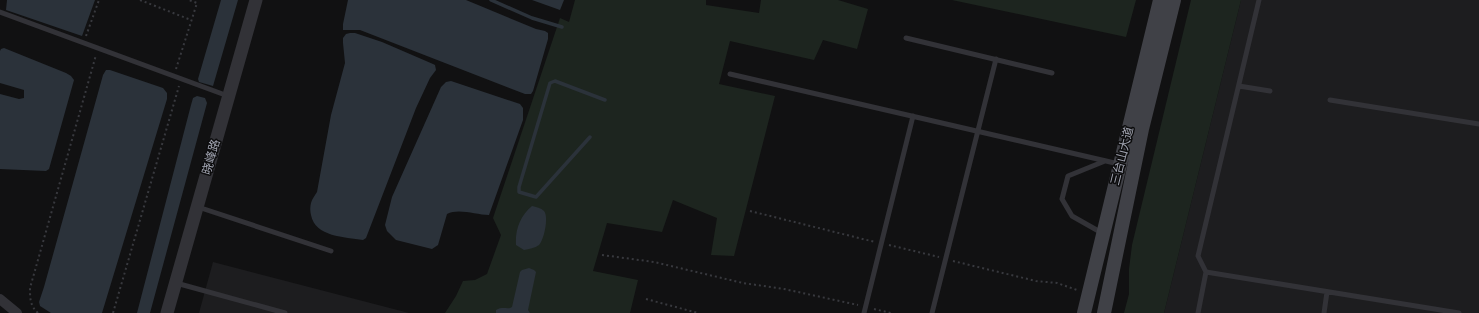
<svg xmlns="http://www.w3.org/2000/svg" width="1479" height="313" viewBox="0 0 1479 313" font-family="'Work Sans','Noto Sans SC',sans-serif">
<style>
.built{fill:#1d1d1f}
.green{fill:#1d251f}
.water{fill:#2b323a}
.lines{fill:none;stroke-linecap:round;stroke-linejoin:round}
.stream{stroke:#2b323a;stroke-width:3.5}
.path{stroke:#38393e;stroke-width:2;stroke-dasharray:2 3;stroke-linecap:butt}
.service{stroke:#323237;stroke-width:5}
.minor{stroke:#323237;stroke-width:10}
.tertiary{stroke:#323237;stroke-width:13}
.secondary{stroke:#404147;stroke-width:14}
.labels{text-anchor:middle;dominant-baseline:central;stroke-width:3;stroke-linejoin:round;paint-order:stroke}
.street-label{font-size:12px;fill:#a3a6b3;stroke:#0c0c0d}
</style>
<rect width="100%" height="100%" fill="#111112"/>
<!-- built -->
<path class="built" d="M1241 0H1479V313H1164Z
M213 262 409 313H199Z"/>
<!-- green -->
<path class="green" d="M575 0H706V5L759 13 761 0H838L868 9 857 49 823 40 814 60 730 41 719 84 775 96 734 256 711 255 717 218 673 200 662 232 607 223 593 271 638 280 630 313H445L456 296 463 281 475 280 487 274 501 235 493 218 560 18 569 22Z
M952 0H1136L1126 37Z
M1191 0H1241L1164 313H1124L1129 294V269L1132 245Z"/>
<!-- water -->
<path class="water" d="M7 0H95L82 36 6 10Z
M221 0H238L213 86 199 82 198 79Z
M348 0H466L536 29 545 31 548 33V39L533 91 531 94H525L360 30H343V24Z
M532 0H564L560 10Z
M350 33H355L382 42 433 64 435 65 436 70 430 78 416 108 366 238 363 240C345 237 315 237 311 215 310 211 310 207 311 203 312 199 315 195 317 192L331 115 345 63 343 43V38L346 34Z
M4 48 66 73 71 76 74 80 49 169 46 171 0 169V94L19 99 24 98V90L0 83V51L1 49Z
M106 70H110L163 88 167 93V99L102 313H51L40 306 39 302 44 287 103 75Z
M451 81 520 104 523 108V120L489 215C476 215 459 208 447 214L438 245 432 249 396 240 387 231 385 225 392 197 441 87 446 82Z
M197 96 205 98 207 103 150 313H137L191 105 193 98Z
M532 206C536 207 541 208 544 211 549 217 544 240 539 245 535 248 529 249 524 250L516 245C515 230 520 216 532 206Z
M529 268 534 270 536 272 528 310 530 313H496V310C503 306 508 310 512 307L520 272 522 270Z"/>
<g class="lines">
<!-- stream -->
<path class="stream" d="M491 0 532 18 562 27
M590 137 536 197 519 192V187L550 83 555 81 605 100"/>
<!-- path -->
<path class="path" d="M140 0 191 20
M86 36 99 0
M176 69 197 3 189 0
M750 211 875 242
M889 245 939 257
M602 255 654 262 743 283 784 289 858 305
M953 261 1036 281 1057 283 1077 290
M646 299 698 313
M874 309 891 313
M38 313C30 306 30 298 30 288L96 55
M113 313 179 86"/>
<!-- service -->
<path class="service" d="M0 12 228 96
M906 38 1052 73
M730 74 1119 164
M1239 86 1270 91
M1330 100 1479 124
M198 207 331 251
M1102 233 1072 216 1062 199 1068 176 1105 161
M1206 272 1459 313
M176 283 285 313
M864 313 913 116
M932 313 996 59
M1198 313 1206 272 1198 256 1259 0
M1324 313 1327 292"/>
<!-- minor -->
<path class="minor" d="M0 299 17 313"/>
<!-- tertiary -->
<path class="tertiary" d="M167 313 256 0"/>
<!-- secondary -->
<path class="secondary" d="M1084 313 1160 0
M1104 313 1142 129 1174 0"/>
</g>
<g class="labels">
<!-- street labels -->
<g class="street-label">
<text transform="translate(1122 156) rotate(-76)">三台山大道</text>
<text transform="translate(211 157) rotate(-74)">晓峰路</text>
</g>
</g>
</svg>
